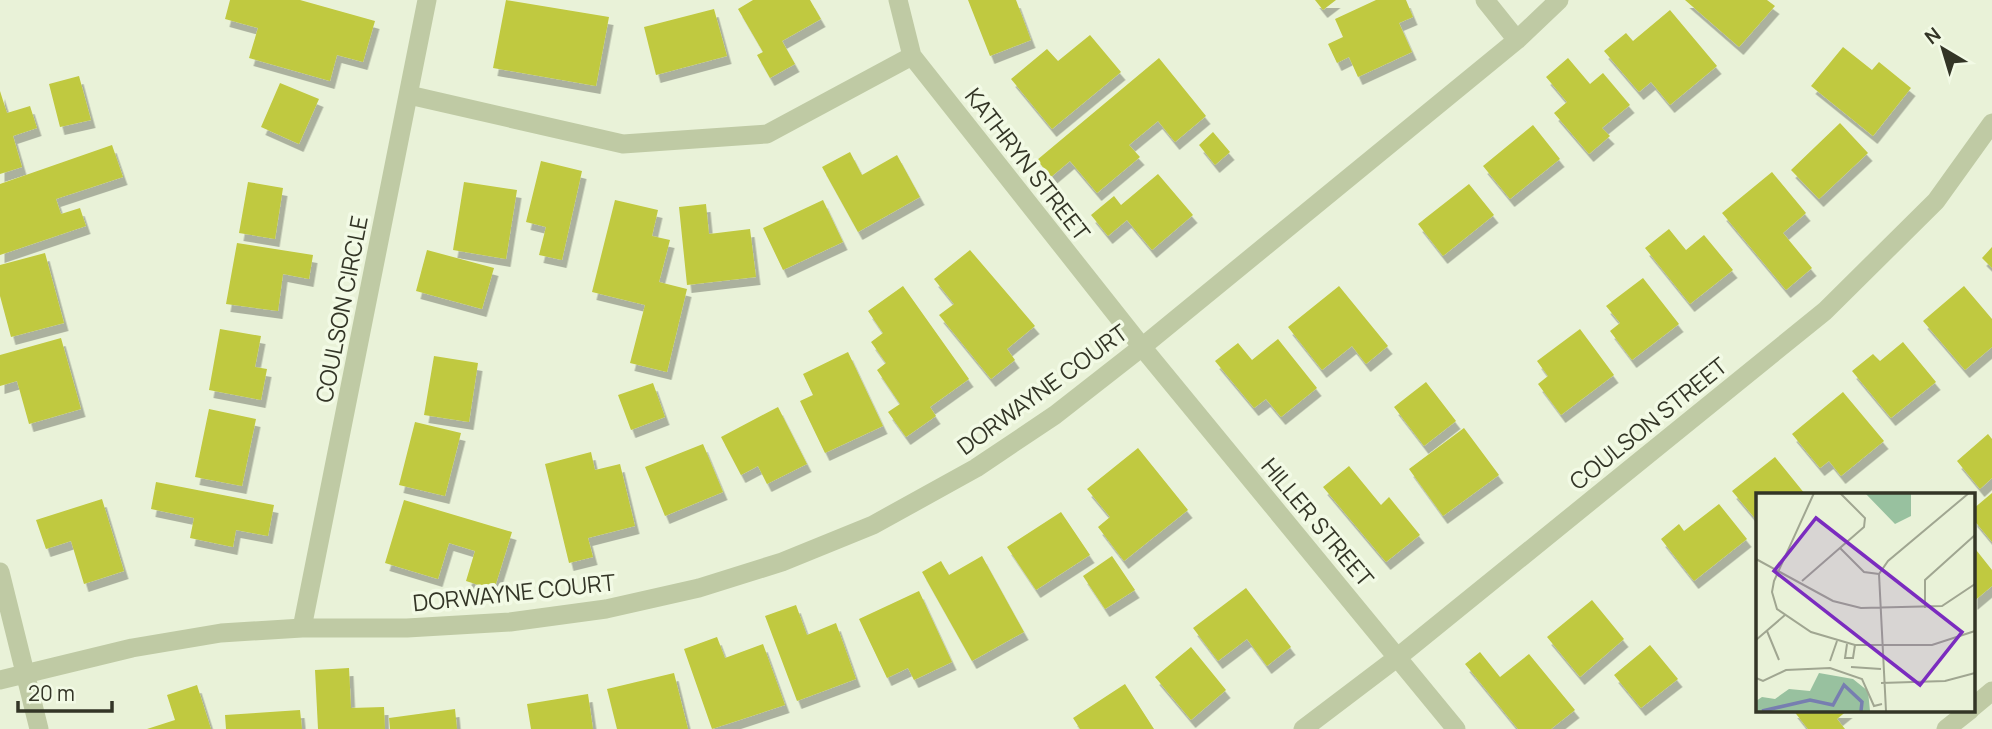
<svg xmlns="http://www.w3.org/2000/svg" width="1992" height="729" viewBox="0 0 1992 729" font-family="Manrope,sans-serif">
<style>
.building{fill:#c0c93f;filter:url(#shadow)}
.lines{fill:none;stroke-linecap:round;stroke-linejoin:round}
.minor{stroke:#bfcaa4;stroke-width:19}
.labels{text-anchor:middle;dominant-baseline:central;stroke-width:7;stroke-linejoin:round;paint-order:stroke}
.street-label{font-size:23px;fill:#333526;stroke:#f2fae5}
.inset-river{fill:none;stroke:#777eb0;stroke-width:3.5}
.inset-road{fill:none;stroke:#a0a691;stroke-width:2}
.view{fill:#7b2cbf;fill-opacity:0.15;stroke:#7b2cbf;stroke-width:3.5}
.inset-edge{fill:none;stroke:#333526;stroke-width:3.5}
</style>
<defs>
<filter id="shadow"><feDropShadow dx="4.5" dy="8" stdDeviation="0" flood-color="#0004"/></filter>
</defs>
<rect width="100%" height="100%" fill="#e9f2d8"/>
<!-- building -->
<path class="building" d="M230 0H300L375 21 363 62 337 55 330 81 249 58 258 28 225 19Z
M506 0 609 17 596 86 493 68Z
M753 0H810L821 19 782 41 795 64 770 78 757 55 763 52 738 9Z
M968 0H1016L1031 40 990 56Z
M1315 0H1336L1323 10Z
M1376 0H1406L1413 17 1399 23 1412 52 1358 77 1349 57 1337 63 1328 44 1343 37 1335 19Z
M1685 0H1767L1775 6 1739 47Z
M714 9 727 56 656 75 644 27Z
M1670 10 1717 66 1670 105 1651 82 1639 92 1604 51 1626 33 1633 41Z
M1090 35 1121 72 1052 129 1011 79 1047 49 1058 61Z
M1843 47 1872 70 1879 62 1911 88 1873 136 1811 86Z
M1159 58 1206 116 1175 142 1158 121 1129 145 1140 157 1097 193 1070 161 1051 177 1037 160Z
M1568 58 1590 84 1603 73 1630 105 1602 128 1610 136 1589 154 1554 113 1567 102 1546 77Z
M79 76 91 120 60 127 49 84Z
M280 83 319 99 299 144 261 127Z
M0 91 7 113 30 106 37 128 13 136 22 167 0 174Z
M1840 123 1868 153 1819 199 1791 170Z
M1533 125 1560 159 1510 199 1483 166Z
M1213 132 1230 152 1215 165 1199 145Z
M112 145 123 177 56 199 61 214 80 208 86 226 0 255V184Z
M850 152 862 175 897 155 920 197 858 232 822 167Z
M541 161 582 171 562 260 539 255 546 227 526 222Z
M1772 172 1806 213 1783 233 1812 268 1786 290 1722 213Z
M1158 174 1193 215 1152 250 1127 220 1108 236 1091 215 1114 196 1121 205Z
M248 182 283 188 275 239 239 233Z
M464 182 517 190 506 259 453 250Z
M1469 184 1494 215 1443 256 1418 224Z
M615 200 658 210 652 236 670 240 659 282 687 289 667 372 630 363 645 305 592 292Z
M823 200 843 242 783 270 763 228Z
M706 204 709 234 750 229 756 277 687 285 679 207Z
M1669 229 1686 250 1704 235 1733 270 1690 304 1645 248Z
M237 243 313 255 309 279 283 274 278 311 226 304Z
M1992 247V268L1982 258Z
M427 250 494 268 482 309 416 291Z
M970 250 1035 326 1007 349 1015 360 991 379 939 315 954 304 934 279Z
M45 253 64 323 11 337 0 296V265Z
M1643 278 1679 324 1632 360 1610 331 1620 323 1606 306Z
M903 286 969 379 930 407 936 416 906 437 888 412 900 404 877 370 886 363 871 342 883 333 868 311Z
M1339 286 1388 346 1366 364 1352 346 1322 370 1288 327Z
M1964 286 1992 319V347L1965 370 1923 321Z
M220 329 261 336 255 367 267 369 261 400 209 390Z
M1580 329 1614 375 1561 415 1538 384 1548 376 1537 361Z
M61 338 81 409 29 424 17 381 0 386V355Z
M1278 339 1317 388 1281 417 1266 399 1254 408 1215 361 1238 343 1252 360Z
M1903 342 1936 382 1891 418 1852 371 1873 354 1880 361Z
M848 352 883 426 825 453 800 401 813 395 803 374Z
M434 356 478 363 469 422 424 415Z
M1426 382 1456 421 1424 446 1394 407Z
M653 383 665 417 631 430 618 395Z
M1843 392 1884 441 1841 476 1829 461 1820 468 1792 434Z
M778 407 807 464 767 484 758 466 741 475 721 437Z
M209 409 256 419 242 486 195 477Z
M415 422 461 433 445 496 399 485Z
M1464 428 1499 475 1443 516 1409 469Z
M1988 434 1992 439V478L1980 489 1957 461Z
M703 444 723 492 665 516 645 467Z
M1138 448 1188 510 1124 561 1098 527 1110 517 1087 489Z
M591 452 595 470 620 464 635 526 588 538 593 557 569 563 545 464Z
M1775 457 1805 494H1758V522L1732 491Z
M1349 466 1381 505 1389 497 1420 535 1386 562 1323 487Z
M156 482 274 505 268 536 236 530 233 547 190 538 194 518 151 509Z
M1992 493V542L1973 519V509Z
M102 499 124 571 84 584 71 541 46 549 36 520Z
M404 500 512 532 494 590 466 581 475 551 449 543 438 579 385 563Z
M1719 504 1747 539 1694 581 1661 539 1679 524 1684 531Z
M1061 512 1090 555 1036 590 1007 547Z
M1973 546 1992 570V586L1973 602Z
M982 556 1024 632 972 661 922 572 941 561 949 575Z
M1112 556 1135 590 1105 609 1083 576Z
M1246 588 1291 647 1267 666 1247 639 1218 661 1193 628Z
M919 591 952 662 914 680 908 668 887 678 859 619Z
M1592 600 1624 639 1580 677 1547 637Z
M796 605 807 635 836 623 856 679 797 701 765 616Z
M717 637 725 658 763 644 785 705 712 729 684 649Z
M1650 645 1678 679 1641 708 1614 675Z
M1191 647 1226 690 1191 720 1155 677Z
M1480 652 1500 677 1529 654 1575 710 1551 729H1518L1465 664Z
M349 668 351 708 384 707 385 729H318L315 670Z
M674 673 688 729H617L607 689Z
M1125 684 1154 729H1080L1073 718Z
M197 685 211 729H147L175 720 167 695Z
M588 694 593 729H531L527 704Z
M455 709 457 729H390L389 718Z
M300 710 302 729H226L225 715Z
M1793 710H1848L1837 719 1845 729H1808Z"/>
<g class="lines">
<!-- minor -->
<path class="minor" d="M898 0 912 56 1142 347 1456 729
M1485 0 1517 40
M409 95 623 144 767 134 912 56
M0 572 39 729
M302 628 427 0
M0 680 132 648 221 633 302 628H407L510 622 606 609 699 588 782 562 873 525 976 468 1055 415 1142 347 1517 40 1559 0
M1973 707 1992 691
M1303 729 1398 657 1825 311 1936 201 1992 123
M1946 729 1970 710"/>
</g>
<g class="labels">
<!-- street labels -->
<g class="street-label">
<text transform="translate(1028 164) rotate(52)">KATHRYN STREET</text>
<text transform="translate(341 309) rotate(-79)">COULSON CIRCLE</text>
<text transform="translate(1042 389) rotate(-36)">DORWAYNE COURT</text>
<text transform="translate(1648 423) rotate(-39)">COULSON STREET</text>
<text transform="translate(1318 522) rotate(50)">HILLER STREET</text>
<text transform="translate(514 592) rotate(-6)">DORWAYNE COURT</text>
</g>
</g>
<!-- overview -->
<g transform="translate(1756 493)">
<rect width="219" height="219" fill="#e9f2d8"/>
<path d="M109 0H155V23L139 31ZM63 180 97 186 112 198 114 218H0V208L6 204 19 206 33 196 54 198Z" fill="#98c19f"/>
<path class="inset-river" d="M6 218 54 207 77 212 88 192 106 209 105 218"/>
<path class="inset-road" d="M58 0 18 88 16 99 21 116 55 139 99 152H176L219 138M84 55 108 79 123 81M0 66 77 108 105 115 186 113 219 91M46 88 108 34 109 25 84 0M169 115V87L219 42M11 138 23 167M0 147 29 122M91 151 89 165H97L99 152M74 168 81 148M95 174 125 176M0 185 7 188 30 177 74 175 106 186 118 213 126 211M125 190 189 188 219 180M130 218 123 81 132 68 213 0"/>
<path class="view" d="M60 25 206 139 164 192 18 78Z"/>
<rect width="219" height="219" class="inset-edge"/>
</g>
<!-- north arrow -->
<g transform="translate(1943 49) rotate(322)" stroke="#f2fae5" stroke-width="5" paint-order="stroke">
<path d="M0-5L12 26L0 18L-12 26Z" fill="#333526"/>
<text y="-10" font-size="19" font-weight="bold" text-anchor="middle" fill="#333526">N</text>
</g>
<!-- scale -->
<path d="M18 701v10h94v-10" fill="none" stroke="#333526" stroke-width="3.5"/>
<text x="28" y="701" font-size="21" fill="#333526" stroke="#f2fae5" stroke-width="5" paint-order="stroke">20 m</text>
</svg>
